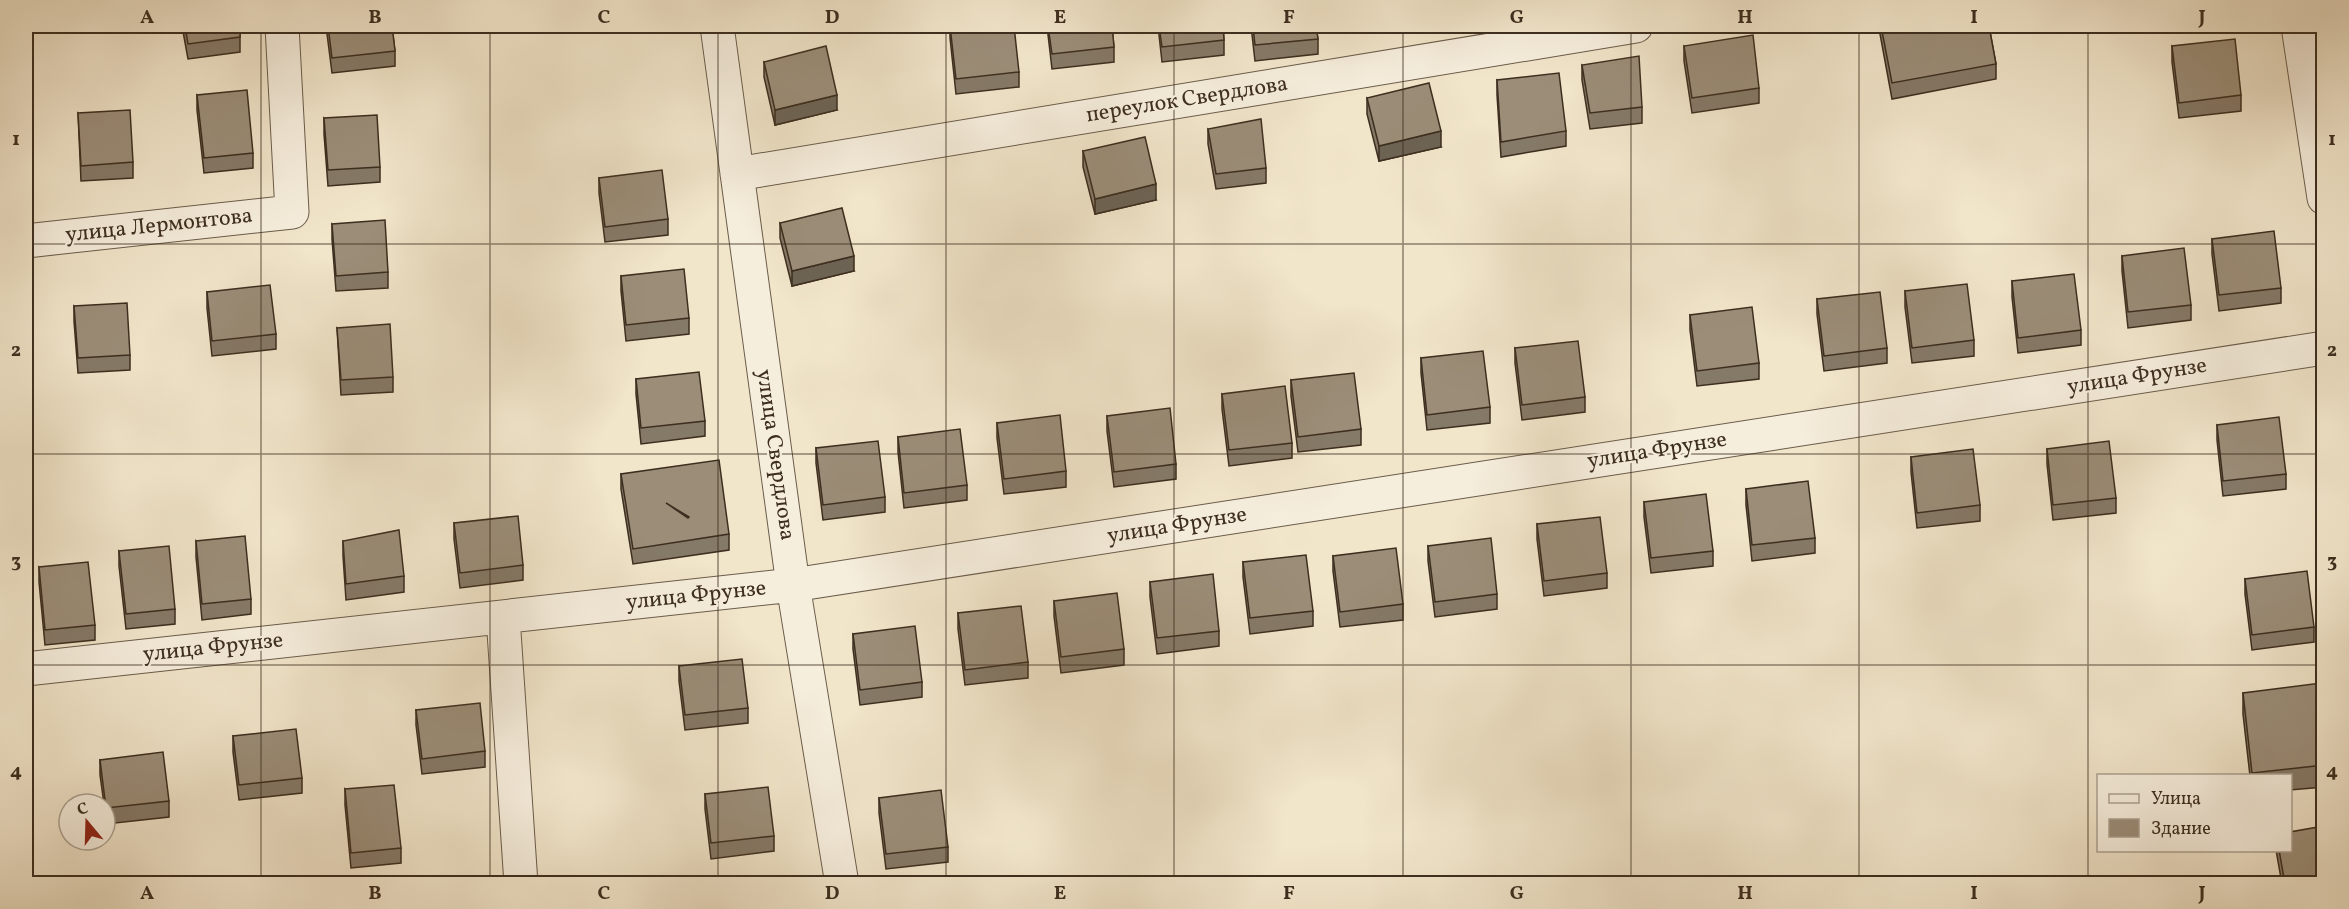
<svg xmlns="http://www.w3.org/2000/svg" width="2349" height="909" viewBox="0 0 2349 909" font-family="Vollkorn,serif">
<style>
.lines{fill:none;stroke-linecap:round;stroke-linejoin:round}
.minor-casing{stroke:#6a5c4a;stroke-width:35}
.minor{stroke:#f6eedd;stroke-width:33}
.wall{fill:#857967;stroke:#3d2e1f;stroke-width:1.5}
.shaded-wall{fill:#6c6354;stroke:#3d2e1f;stroke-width:1.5}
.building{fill:#9b8d78;stroke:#3d2e1f;stroke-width:1.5;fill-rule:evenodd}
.grid{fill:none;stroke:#3d2e1f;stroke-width:1.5;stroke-opacity:0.55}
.labels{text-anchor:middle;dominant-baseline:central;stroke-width:4.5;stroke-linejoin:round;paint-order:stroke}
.street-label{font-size:22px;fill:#3d2e1f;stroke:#f6eedd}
.neatline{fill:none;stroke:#3d2e1f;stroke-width:2}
.grid-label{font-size:20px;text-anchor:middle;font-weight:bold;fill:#3d2e1f}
</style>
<rect width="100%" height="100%" fill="#f1e5ca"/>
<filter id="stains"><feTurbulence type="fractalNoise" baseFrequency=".00333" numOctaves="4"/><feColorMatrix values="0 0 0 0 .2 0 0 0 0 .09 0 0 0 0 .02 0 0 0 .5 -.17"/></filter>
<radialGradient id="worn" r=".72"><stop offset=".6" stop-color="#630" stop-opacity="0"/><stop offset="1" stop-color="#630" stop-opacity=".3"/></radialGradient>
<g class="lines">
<!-- minor casing -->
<g class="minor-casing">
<path id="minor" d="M717 26 793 585 842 884
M2298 26 2324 198
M737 174 1636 26
M26 241 292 212 282 26
M503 617 521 884
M26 669 793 585 2324 348"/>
</g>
<!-- minor -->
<use href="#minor" class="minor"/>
</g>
<!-- wall -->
<path class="wall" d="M182 26H240V52L188 59Z
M326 26H392L395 51V66L332 73Z
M950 26 1019 72V87L956 94 950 38Z
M1047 26H1112L1114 47V62L1052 69Z
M1158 26H1223L1224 40V55L1162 62Z
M1251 26H1316L1318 39V54L1255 61Z
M1359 26H1422L1360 33Z
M1880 26H1989L1996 64V79L1892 99 1880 34Z
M2164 26H2210L2165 31Z
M1684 46 1759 88V103L1692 113 1684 61Z
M2172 46 2241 95V111L2179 118 2172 62Z
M764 62 837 110 775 125 764 77Z
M1582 65 1642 107V123L1590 129 1582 80Z
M1497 80 1566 131V146L1501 157 1497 95Z
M197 95 253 153V168L204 173 197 110Z
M1367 98 1441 147 1379 161 1367 114Z
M78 113 133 162V178L81 181Z
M324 118 380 167V182L328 186 324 134Z
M1208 129 1266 168V183L1216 189 1208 144Z
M1083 151 1156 200 1095 214 1083 167Z
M599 178 668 219V235L605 242 599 193Z
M780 223 854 271 792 286 780 238Z
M332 224 388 272V288L336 291 332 239Z
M2212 239 2281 288V303L2219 311 2212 254Z
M2122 256 2191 305V320L2128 328 2122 271Z
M621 276 689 318V334L626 341 621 291Z
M2012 281 2081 330V345L2018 353 2012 297Z
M1905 291 1974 340V356L1912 363 1905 307Z
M207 292 276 334V349L212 356 207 308Z
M1817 299 1887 348V363L1824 371 1817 314Z
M74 306 130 355V370L78 373 74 321Z
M1690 315 1759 363V379L1697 386 1690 330Z
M26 323 32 363V379H26Z
M337 328 393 377V392L341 395Z
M1515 348 1585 397V412L1522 420 1515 363Z
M1421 358 1490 407V423L1427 430 1421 373Z
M636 379 705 421V436L641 444 636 394Z
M1291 380 1361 429V445L1298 452 1291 396Z
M1222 394 1292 443V458L1229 466 1222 409Z
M1107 416 1176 464V479L1114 487 1107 431Z
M997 423 1066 471V487L1004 494 997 438Z
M2217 425 2286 474V489L2223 496 2217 440Z
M898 437 967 485V500L904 508 898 452Z
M816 448 885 497V512L823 520 816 463Z
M2047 449 2116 498V513L2053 520 2047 464Z
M1911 457 1980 505V521L1917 528 1911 472Z
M621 474 729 534V550L633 564 621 489Z
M1746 489 1815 538V553L1752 561 1746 505Z
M1644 502 1713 551V566L1651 573 1644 517Z
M454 523 523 565V580L460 588 454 539Z
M1537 524 1607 573V588L1544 596 1537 539Z
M196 541 251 599V614L202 620 196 557Z
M343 541 404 576V592L346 600 343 556Z
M1428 546 1497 594V609L1435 617 1428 561Z
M119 551 175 609V624L126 629 119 566Z
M1333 556 1403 604V620L1340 627 1333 571Z
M1243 562 1313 611V626L1250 634 1243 577Z
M39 567 95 625V640L45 645 39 582Z
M2245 579 2314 627V642L2252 650 2245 594Z
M1150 582 1219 631V646L1157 654 1150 597Z
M1054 601 1124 649V665L1061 673 1054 616Z
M958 613 1028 662V678L965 685 958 629Z
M853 634 922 682V697L860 705 853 649Z
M679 666 748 708V723L685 730 679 681Z
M2243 693 2324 703V787L2290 790V776H2250L2243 714Z
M416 710 485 751V767L422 774 416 725Z
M233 736 302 778V793L239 800 233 752Z
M100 760 169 801V817L106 824 105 804H104L100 775Z
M345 789 401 848V863L351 868 345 805Z
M705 794 774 836V851L711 859 705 809Z
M879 798 948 847V862L886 869 879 813Z
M2276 850H2290L2324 884H2282Z"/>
<!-- shaded-wall -->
<path class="shaded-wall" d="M837 95V110L775 125V110Z
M1441 131V147L1379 161V146Z
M1156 184V200L1095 214V199Z
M854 256V271L792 286V271Z"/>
<!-- building -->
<path class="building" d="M185 26H240V37L188 44Z
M328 26H392L395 51 332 58Z
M950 26H1014L1019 72 956 79Z
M1048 26H1112L1114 47 1052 54Z
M1159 26H1223L1224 40 1162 47Z
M1253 26H1316L1318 39 1255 45Z
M1881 26H1989L1996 64 1892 83Z
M1753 35 1759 88 1692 98 1684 46Z
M2235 39 2241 95 2179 103 2172 46Z
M826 46 837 95 775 110 764 62Z
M1639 56 1642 107 1590 113 1582 65Z
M1559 73 1566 131 1501 142 1497 80Z
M1429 83 1441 131 1379 146 1367 98Z
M247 90 253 153 204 158 197 95Z
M130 110 133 162 81 166 78 113Z
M377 115 380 167 328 170 324 118Z
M1261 119 1266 168 1216 174 1208 129Z
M1145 137 1156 184 1095 199 1083 151Z
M662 170 668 219 605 227 599 178Z
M842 208 854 256 792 271 780 223Z
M385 220 388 272 336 276 332 224Z
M2274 231 2281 288 2219 295 2212 239Z
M2184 248 2191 305 2128 312 2122 256Z
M684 269 689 318 626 325 621 276Z
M2074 274 2081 330 2018 338 2012 281Z
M1967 284 1974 340 1912 348 1905 291Z
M270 285 276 334 212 341 207 292Z
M1880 292 1887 348 1824 356 1817 299Z
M127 303 130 355 78 358 74 306Z
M1752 307 1759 363 1697 371 1690 315Z
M26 323 32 363 26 364Z
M390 324 393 377 341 380 337 328Z
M1578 341 1585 397 1522 405 1515 348Z
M1483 351 1490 407 1427 415 1421 358Z
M699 372 705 421 641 428 636 379Z
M1354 373 1361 429 1298 437 1291 380Z
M1285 386 1292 443 1229 450 1222 394Z
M1170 408 1176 464 1114 472 1107 416Z
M1060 415 1066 471 1004 479 997 423Z
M2279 417 2286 474 2223 481 2217 425Z
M960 429 967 485 904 493 898 437Z
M878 441 885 497 823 505 816 448Z
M2109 441 2116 498 2053 505 2047 449Z
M1973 449 1980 505 1917 513 1911 457Z
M719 460 729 534 633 549 621 474ZM666 503 689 517 688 518Z
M1808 481 1815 538 1752 545 1746 489Z
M1706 494 1713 551 1651 558 1644 502Z
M518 516 523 565 460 573 454 523Z
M1600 517 1607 573 1544 581 1537 524Z
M399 530 404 576 346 584 343 541Z
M245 536 251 599 202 604 196 541Z
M1491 538 1497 594 1435 602 1428 546Z
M169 546 175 609 126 614 119 551Z
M1396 548 1403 604 1340 612 1333 556Z
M1306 555 1313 611 1250 618 1243 562Z
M88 562 95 625 45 630 39 567Z
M2307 571 2314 627 2252 635 2245 579Z
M1213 574 1219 631 1157 638 1150 582Z
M1117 593 1124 649 1061 657 1054 601Z
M1021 606 1028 662 965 670 958 613Z
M915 626 922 682 860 690 853 634Z
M742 659 748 708 685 715 679 666Z
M2321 683 2324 703V765L2252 773 2243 693Z
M480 703 485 751 422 759 416 710Z
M296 729 302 778 239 785 233 736Z
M163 752 169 801 106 808 100 760Z
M394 785 401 848 351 853 345 789Z
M768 787 774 836 711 843 705 794Z
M941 790 948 847 886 854 879 798Z
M2324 826V884H2285L2279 850H2290V832Z"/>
<!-- grid -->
<path class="grid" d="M261 26V884M490 26V884M718 26V884M946 26V884M1174 26V884M1403 26V884M1631 26V884M1859 26V884M2088 26V884M26 244H2324M26 454H2324M26 665H2324"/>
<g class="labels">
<!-- street labels -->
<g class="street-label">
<text transform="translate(1187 100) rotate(-9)">переулок Свердлова</text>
<text transform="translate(159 226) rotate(-6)">улица Лермонтова</text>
<text transform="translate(2137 377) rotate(-9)">улица Фрунзе</text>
<text transform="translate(1657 451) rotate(-9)">улица Фрунзе</text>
<text transform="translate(775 455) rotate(82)">улица Свердлова</text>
<text transform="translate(1177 526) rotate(-9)">улица Фрунзе</text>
<text transform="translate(696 596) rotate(-6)">улица Фрунзе</text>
<text transform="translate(213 648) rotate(-6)">улица Фрунзе</text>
</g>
</g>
<!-- margin -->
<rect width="2349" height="909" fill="none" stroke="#f1e5ca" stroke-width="66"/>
<!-- legend -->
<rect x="2097" y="774" width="195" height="78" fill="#f6eedd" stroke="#aca191" stroke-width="1.5"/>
<rect x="2109" y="794" width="30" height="9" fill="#f6eedd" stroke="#aca191" stroke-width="1.5"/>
<text x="2151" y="804" font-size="18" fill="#3d2e1f">Улица</text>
<rect x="2109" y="819" width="30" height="18" fill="#9b8d78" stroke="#aca191" stroke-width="1.5"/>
<text x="2151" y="834" font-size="18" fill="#3d2e1f">Здание</text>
<!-- north arrow -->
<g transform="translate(87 822) rotate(341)"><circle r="28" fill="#f6eedd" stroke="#aca191" stroke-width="1.5"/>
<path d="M0-4.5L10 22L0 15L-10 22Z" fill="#8f2418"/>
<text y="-9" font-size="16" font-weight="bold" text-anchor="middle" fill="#3d2e1f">С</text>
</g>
<rect x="33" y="33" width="2283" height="843" class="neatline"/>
<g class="grid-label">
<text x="147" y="23">A</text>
<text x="375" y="23">B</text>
<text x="604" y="23">C</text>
<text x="832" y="23">D</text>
<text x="1060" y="23">E</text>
<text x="1289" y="23">F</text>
<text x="1517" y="23">G</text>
<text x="1745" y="23">H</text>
<text x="1974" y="23">I</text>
<text x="2202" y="23">J</text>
<text x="16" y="145">1</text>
<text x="2332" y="145">1</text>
<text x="16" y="356">2</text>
<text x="2332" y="356">2</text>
<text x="16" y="567">3</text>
<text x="2332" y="567">3</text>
<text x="16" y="777">4</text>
<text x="2332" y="777">4</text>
<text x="147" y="899">A</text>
<text x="375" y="899">B</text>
<text x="604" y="899">C</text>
<text x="832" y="899">D</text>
<text x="1060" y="899">E</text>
<text x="1289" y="899">F</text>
<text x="1517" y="899">G</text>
<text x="1745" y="899">H</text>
<text x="1974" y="899">I</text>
<text x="2202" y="899">J</text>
</g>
<rect width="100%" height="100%" filter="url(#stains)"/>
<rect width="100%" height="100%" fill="url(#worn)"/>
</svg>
